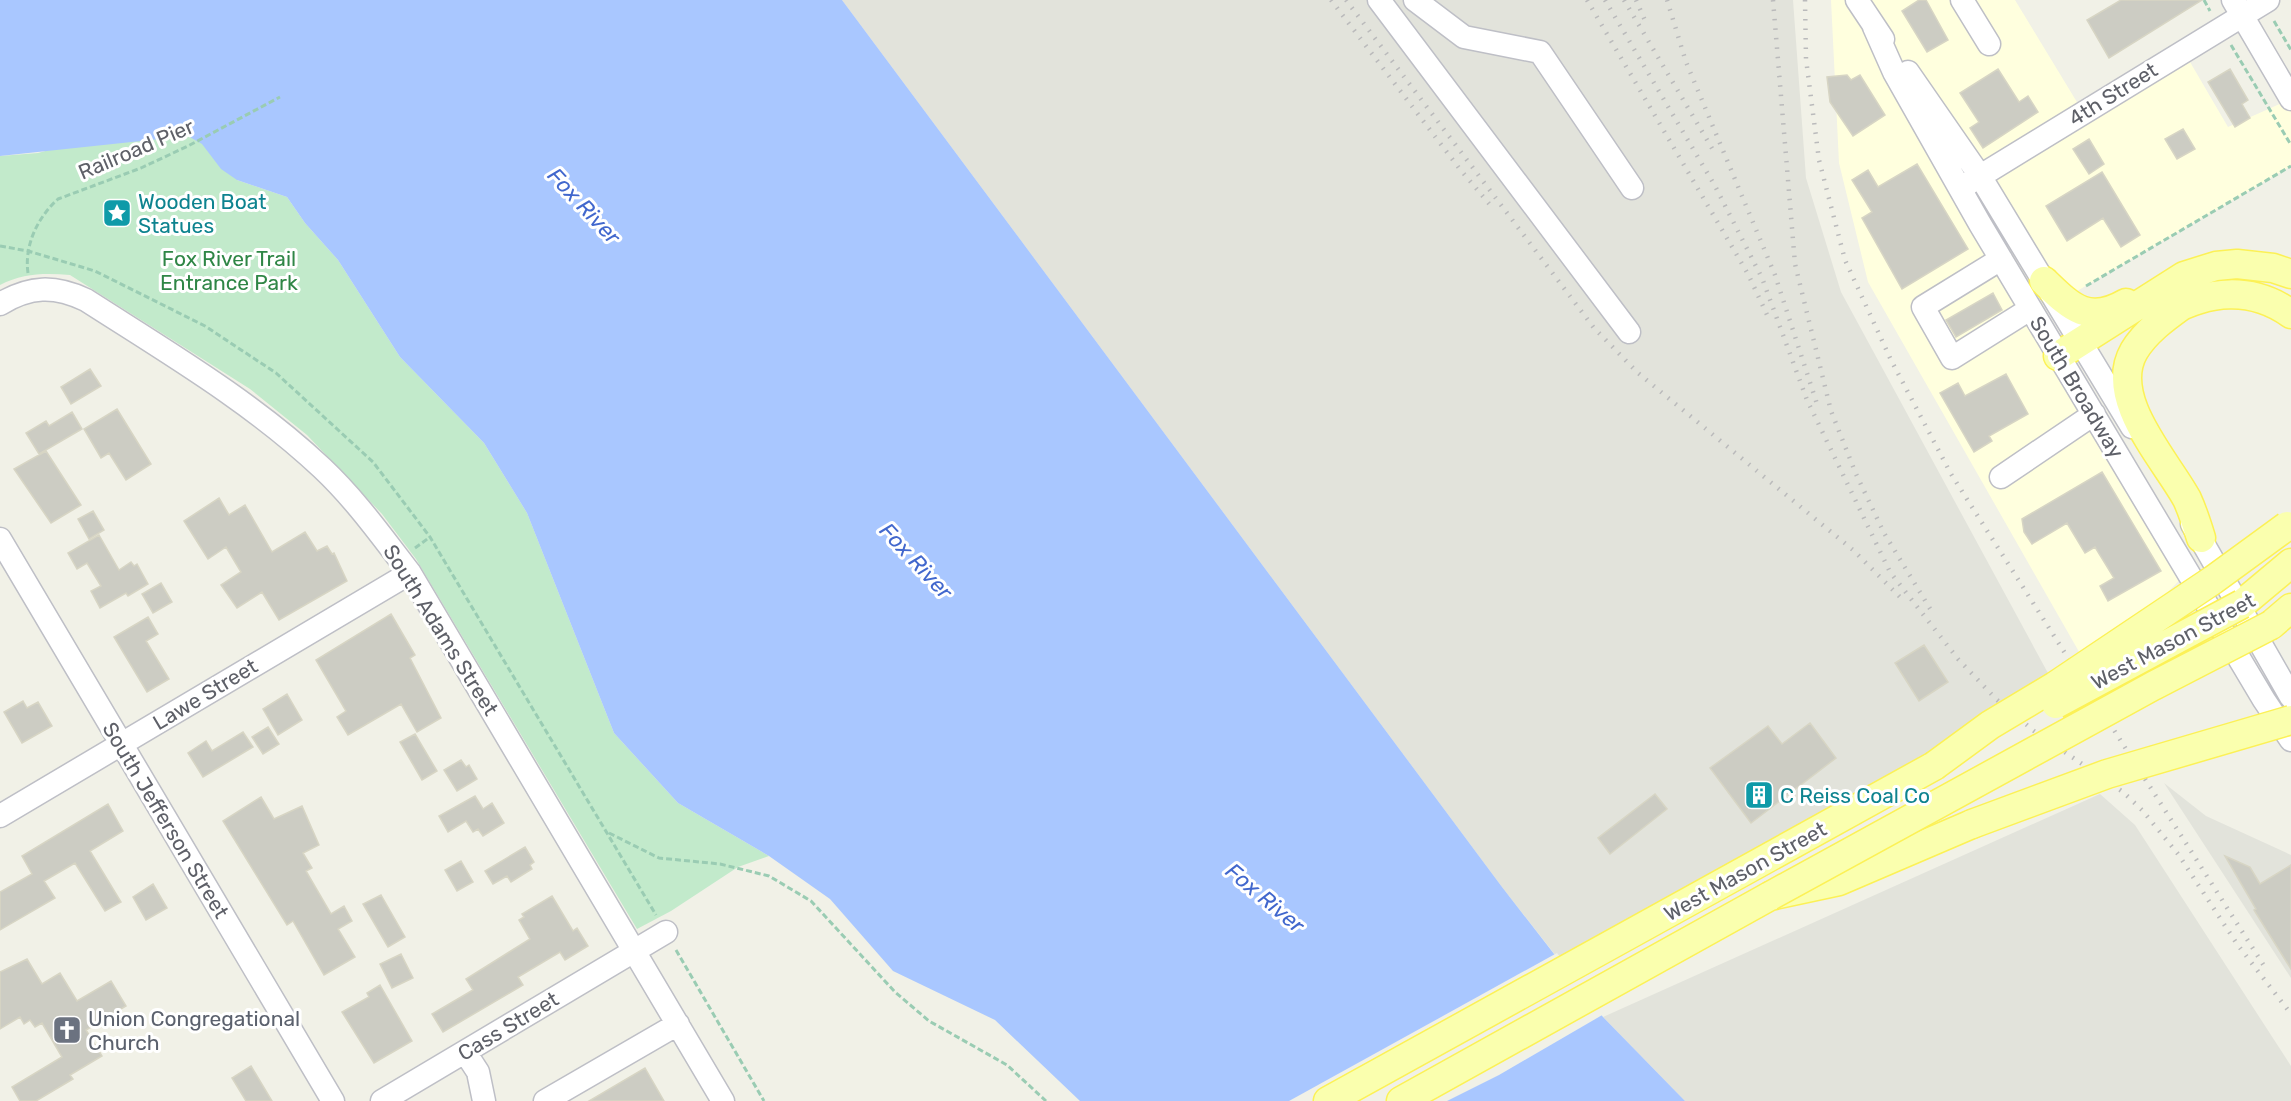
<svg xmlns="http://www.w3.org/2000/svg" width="2291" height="1101" viewBox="0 0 2291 1101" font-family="Rubik,sans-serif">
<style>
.commercial{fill:#ffffde}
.industrial{fill:#e2e3db}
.green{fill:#c2eacb}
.water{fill:#a9c7ff}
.pier{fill:#f1f1e7}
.building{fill:#ccccc3;stroke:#d7d5c4;stroke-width:1.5}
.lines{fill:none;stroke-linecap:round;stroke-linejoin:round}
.minor-casing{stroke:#bebfc6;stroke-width:25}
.major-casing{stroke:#fcf156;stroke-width:31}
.path{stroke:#9accb3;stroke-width:3;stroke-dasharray:6 3;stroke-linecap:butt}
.minor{stroke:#fff;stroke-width:22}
.major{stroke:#faffae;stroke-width:28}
.rail{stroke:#bababb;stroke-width:4.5;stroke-dasharray:1.5 8;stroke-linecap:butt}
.major-bridge-casing{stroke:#fcf156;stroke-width:31;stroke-linecap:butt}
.major-bridge{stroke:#faffae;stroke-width:28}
.labels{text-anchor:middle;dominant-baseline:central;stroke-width:6;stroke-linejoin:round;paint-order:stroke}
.street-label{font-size:21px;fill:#5e6068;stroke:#fff}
.culture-label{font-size:21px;fill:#0d838f;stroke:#fff;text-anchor:start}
.park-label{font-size:21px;fill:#2f8646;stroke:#fff}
.worship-label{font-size:21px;fill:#5b616d;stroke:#fff;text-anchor:start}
.water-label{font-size:22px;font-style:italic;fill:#4167cd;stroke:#fff}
</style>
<rect width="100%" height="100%" fill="#f1f1e7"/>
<!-- commercial -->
<path class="commercial" d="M1831 0H2015L2083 112 2183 50 2228 127 2291 99V166L2072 294 2040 308 2193 566 2125 637 2086 664 1868 282 1839 163Z"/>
<!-- industrial -->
<path class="industrial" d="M842 0H1793L1806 178 1841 292 2055 686 1567 970 1502 887Z
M2164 783 2206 816 2291 855V978Z
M2100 794 2135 825 2291 1066V1101H1685L1603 1017Z"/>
<!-- green -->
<path class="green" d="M281 87 237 180 287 197 305 223 338 260 400 357 484 443 527 513 614 733 678 803 769 856 738 867 671 911 637 929 416 559 382 514 307 435 250 389 70 275C45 273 23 273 0 285V156L38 153Z"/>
<!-- water -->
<path class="water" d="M0 0H842L1502 887 1603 1017 1685 1101H1080L995 1020 893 971 830 899 769 856 678 803 614 733 527 513 484 443 400 357 338 260 305 223 287 197 237 180 221 169 202 144 188 136 0 156Z"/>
<!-- pier -->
<path class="pier" d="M1557 953 1604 1014 1499 1075 1447 1101H1289Z"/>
<!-- building -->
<path class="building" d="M1919 0H1926L1948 40 1927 52 1902 11Z
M2121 0H2202L2109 58 2087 20Z
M1998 69 2019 102 2028 96 2038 112 1983 148 1970 128 1979 122 1960 93Z
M2230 69 2248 100 2242 104 2250 118 2235 127 2208 82Z
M1847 75 1851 80 1860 75 1885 115 1853 136 1830 102 1827 77Z
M2183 129 2195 149 2177 159 2165 139Z
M2089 139 2104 164 2089 174 2073 149Z
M1917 164 1968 249 1902 289 1862 218 1872 212 1852 180 1868 170 1878 187Z
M2102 172 2140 235 2121 247 2103 218 2067 241 2046 206Z
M1993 293 2002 310 1956 337 1946 320Z
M90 369 101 386 71 404 61 387Z
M2006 374 2028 414 1989 436 1992 441 1974 452 1940 393 1958 383 1965 396Z
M117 409 151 464 126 480 109 453 101 458 84 429Z
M72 412 82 429 39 454 26 433 46 421 49 426Z
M46 451 81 505 51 523 14 469Z
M2102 472 2161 571 2108 601 2100 586 2114 578 2095 547 2085 553 2067 523 2032 544 2024 532 2022 519Z
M219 498 229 515 245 505 272 552 305 532 317 551 327 546 332 554 334 553 347 581 279 620 262 592 237 608 221 585 241 572 226 547 208 559 184 521Z
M93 511 104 530 89 539 78 519Z
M99 535 119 570 131 562 134 566 137 564 148 584 128 596 126 593 100 608 91 591 101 586 87 563 77 569 68 553Z
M161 583 172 602 153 613 142 594Z
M391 614 415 655 410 658 441 718 417 732 401 704 348 735 337 717 346 711 316 660Z
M148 617 158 634 146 641 169 679 147 692 114 637Z
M1924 645 1948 682 1919 701 1895 663Z
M287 694 302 720 278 735 263 709Z
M23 701 27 708 38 702 52 726 22 743 4 712Z
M1810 723 1836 758 1751 823 1710 768 1768 726 1782 744Z
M268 727 279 744 263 754 252 737Z
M243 732 253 747 203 777 188 753 206 741 212 751Z
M415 734 437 771 422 780 400 742Z
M461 760 466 767 469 765 477 779 457 791 444 770Z
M1655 794 1667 809 1610 854 1598 838Z
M475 796 483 809 492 803 504 823 483 836 478 829 473 832 466 821 448 832 439 816Z
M261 797 274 819 302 806 319 845 303 853 312 868 306 871 331 914 344 906 352 921 338 929 355 957 324 975 293 921 287 925 223 821Z
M108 804 123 831 90 851 121 902 105 911 75 863 44 881 55 898 0 930V892L32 874 22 856Z
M525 847 534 862 530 865 532 869 511 882 507 876 493 884 485 871Z
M2225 856 2250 867 2260 884 2291 865V969L2254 910 2256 909Z
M461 861 473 882 457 891 445 870Z
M153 884 167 908 146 920 133 897Z
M381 895 405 937 388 947 363 904Z
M552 896 573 931 577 928 588 946 565 960 560 952 518 977 523 985 443 1032 432 1014 473 990 466 979 530 939 519 920 524 917 522 914Z
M401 954 413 978 392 988 380 964Z
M27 959 42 984 60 973 77 1001 111 981 126 1006 86 1030 102 1056 70 1075 73 1079 36 1101H20L12 1087 62 1057 42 1023 35 1027 30 1020 24 1024 20 1017 0 1029V972Z
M380 985 412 1041 374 1063 342 1012 369 997 367 993Z
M251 1066 272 1101H246L232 1078Z
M645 1068 664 1101H589Z"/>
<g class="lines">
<!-- minor casing -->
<g class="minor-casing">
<path id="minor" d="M1379 0 1629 332
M1415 0 1464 37 1540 52 1632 188
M1857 0 1883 39
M1962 0 1989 44
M2233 0 2291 99
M1874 27 1894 72 1980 224 2264 700 2291 740
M1908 72 1980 176 2132 427
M1969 183 2268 0
M2001 259 1923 307 1952 358 2030 309
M0 304C30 286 54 285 86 300 167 352 252 402 322 468 356 500 382 537 410 573L723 1101
M2001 477 2094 414
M2192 524 2291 697
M0 539 333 1101
M0 816 410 573
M465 1052 478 1072 484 1101
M382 1101 666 932
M545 1101 678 1024"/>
</g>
<!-- major casing -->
<g class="major-casing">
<path id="major" d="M2044 281C2071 307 2088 325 2126 303
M2184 304C2166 317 2146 331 2134 351 2107 398 2165 459 2187 499 2193 512 2197 525 2201 538
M2168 313C2208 290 2252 286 2291 314
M2058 356 2184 276 2216 266 2237 264 2273 268 2291 274
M2242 604 2291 563
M2271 625 2291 608
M1328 1101 1934 766
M1401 1101 1770 896 1839 881 1972 824"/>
</g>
<!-- path -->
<path class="path" d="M2204 0 2210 11
M2274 21 2291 50
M2231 45 2291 145
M0 246 28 251 95 271 205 326 276 373 373 462 430 537 656 915
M28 273C24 245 38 217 58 199L141 168 188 146 280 97
M2086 286 2291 166
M415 548 430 537
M609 833 659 858 720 864 769 876 811 901 895 992 929 1021 1007 1065 1046 1101
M676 950 764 1101"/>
<!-- minor -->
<use href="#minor" class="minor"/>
<!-- major -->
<use href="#major" class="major"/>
<!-- rail -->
<path class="rail" d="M1331 0 1459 168 1491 206
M1346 0 1594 328 1638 373 1853 550 1902 599
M1587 0 1748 274 1769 319
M1605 0 1715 186 1762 278 1807 400 1890 572 1958 659 1996 699 2034 731 2123 792 2142 810 2178 854 2237 944 2291 1014
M1624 0 1716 155
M1636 0 1647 25
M1667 0 1686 62 1775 275 1818 407
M1773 0 1795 264 1831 411 1856 474 1884 533 1932 612
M1805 0 1806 59 1819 160 1845 260 1891 360 1951 474 2266 969"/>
<!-- major-bridge casing -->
<g class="major-bridge-casing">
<path id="major-bridge" d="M2056 704 2242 604
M1934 766 1990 725 2055 686 2213 580 2287 526
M1972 824 2107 774 2291 720
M1770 896 2153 686 2271 625"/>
</g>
<!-- major-bridge -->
<use href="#major-bridge" class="major-bridge"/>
</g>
<!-- icons -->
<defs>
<g id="sight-square" transform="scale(1.5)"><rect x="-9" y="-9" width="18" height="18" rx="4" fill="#0f9aa8" stroke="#fff"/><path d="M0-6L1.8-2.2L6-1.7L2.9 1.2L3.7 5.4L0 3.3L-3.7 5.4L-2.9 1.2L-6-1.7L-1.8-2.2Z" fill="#fff"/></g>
<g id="building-square" transform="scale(1.5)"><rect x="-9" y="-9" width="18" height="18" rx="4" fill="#0f9aa8" stroke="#fff"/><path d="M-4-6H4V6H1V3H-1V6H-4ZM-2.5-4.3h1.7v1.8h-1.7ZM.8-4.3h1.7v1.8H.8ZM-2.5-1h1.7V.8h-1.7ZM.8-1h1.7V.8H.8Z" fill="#fff"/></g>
<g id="church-square" transform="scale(1.5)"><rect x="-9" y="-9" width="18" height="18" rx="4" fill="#6b7280" stroke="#fff"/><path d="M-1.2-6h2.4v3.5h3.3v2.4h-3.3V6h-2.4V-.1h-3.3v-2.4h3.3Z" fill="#fff"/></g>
</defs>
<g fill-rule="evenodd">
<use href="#sight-square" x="117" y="213"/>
<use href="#building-square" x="1759" y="795"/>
<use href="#church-square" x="67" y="1030"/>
</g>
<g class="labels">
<!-- street labels -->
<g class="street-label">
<text transform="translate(2113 94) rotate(-32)">4th Street</text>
<text transform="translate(136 149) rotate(-23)">Railroad Pier</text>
<text transform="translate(2077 387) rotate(59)">South Broadway</text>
<text transform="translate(441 630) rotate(58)">South Adams Street</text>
<text transform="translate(2173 641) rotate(-28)">West Mason Street</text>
<text transform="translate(205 694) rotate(-31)">Lawe Street</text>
<text transform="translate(166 820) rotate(59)">South Jefferson Street</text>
<text transform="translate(1745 871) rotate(-29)">West Mason Street</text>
<text transform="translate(508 1026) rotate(-31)">Cass Street</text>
</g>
<!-- culture labels -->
<g class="culture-label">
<text x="138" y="201">Wooden Boat<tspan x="138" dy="24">Statues</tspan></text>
<text x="1780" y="795">C Reiss Coal Co</text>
</g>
<!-- park labels -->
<g class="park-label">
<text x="229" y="258">Fox River Trail<tspan x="229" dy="24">Entrance Park</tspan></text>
</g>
<!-- worship labels -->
<g class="worship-label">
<text x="88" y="1018">Union Congregational<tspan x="88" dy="24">Church</tspan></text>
</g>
<!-- water labels -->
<g class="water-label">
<text transform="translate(584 206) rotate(47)">Fox River</text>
<text transform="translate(916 561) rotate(47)">Fox River</text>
<text transform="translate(1265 898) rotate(40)">Fox River</text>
</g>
</g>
</svg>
